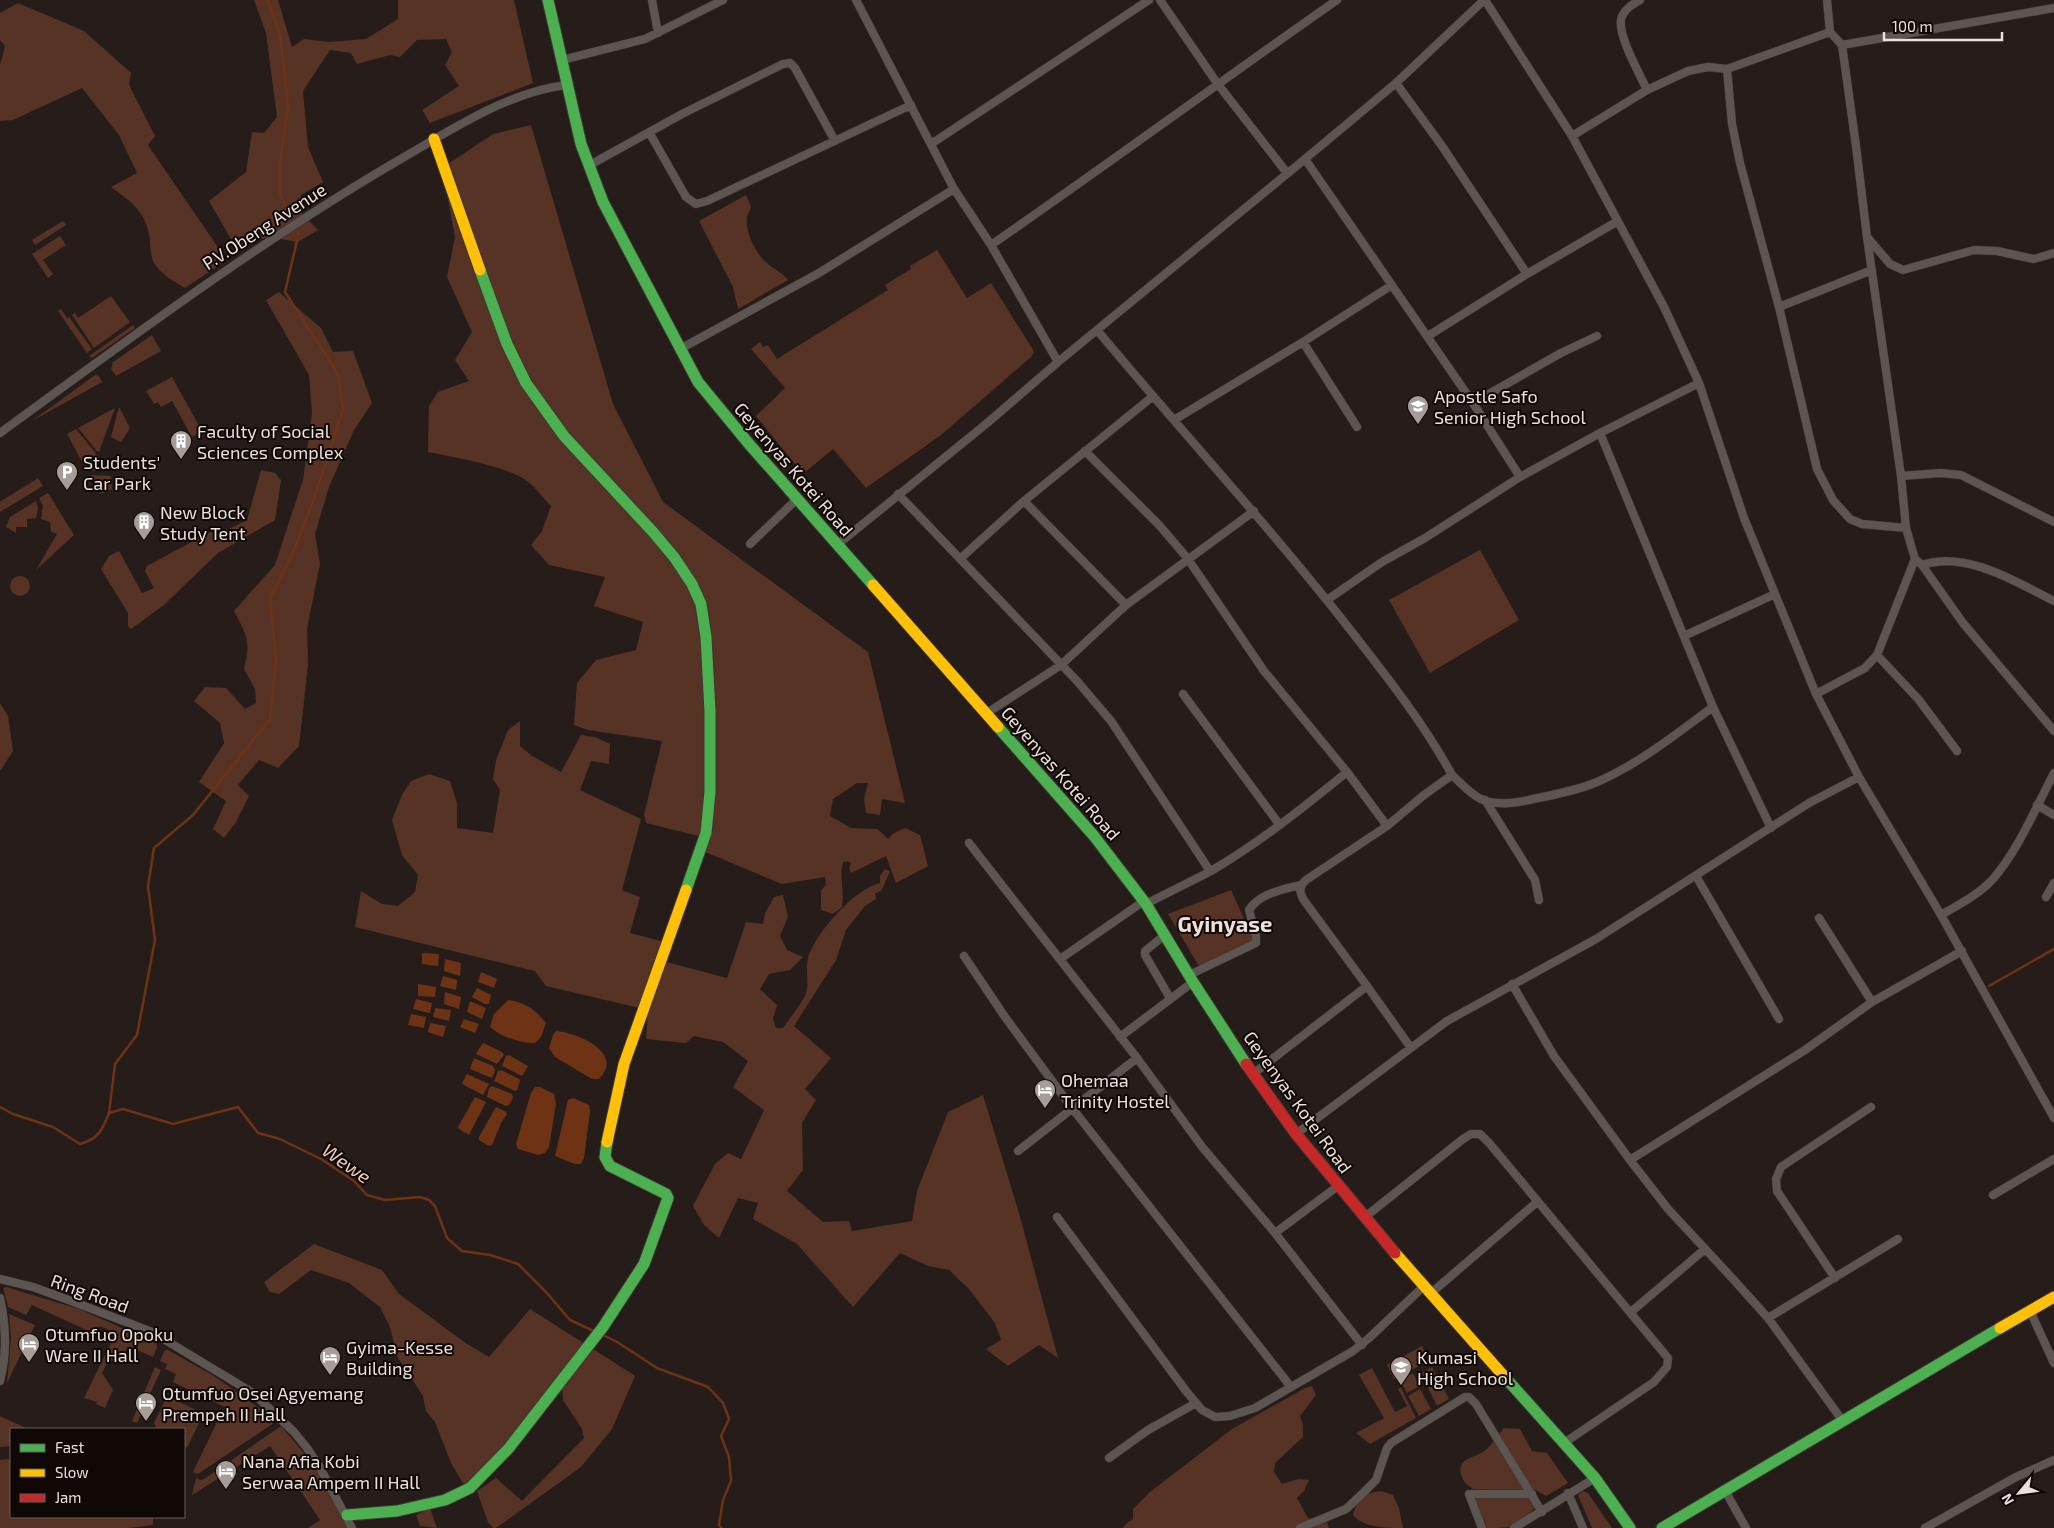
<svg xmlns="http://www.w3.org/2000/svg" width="2054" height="1528" viewBox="0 0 2054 1528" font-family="'Exo 2',sans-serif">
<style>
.green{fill:#563324}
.water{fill:#6e3315}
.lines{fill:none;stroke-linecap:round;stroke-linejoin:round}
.stream{stroke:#6e3315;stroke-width:2.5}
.street-casing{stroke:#3f3735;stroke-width:9}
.fast-casing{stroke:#3f3735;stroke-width:13}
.slow-casing{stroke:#3f3735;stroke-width:13}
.jam-casing{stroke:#3f3735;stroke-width:13}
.street{stroke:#5d5552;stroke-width:8}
.fast{stroke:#4caf50;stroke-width:11}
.slow{stroke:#ffc107;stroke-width:11}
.jam{stroke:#c62828;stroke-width:11}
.labels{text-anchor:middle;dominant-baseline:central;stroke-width:4;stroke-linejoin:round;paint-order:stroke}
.street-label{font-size:18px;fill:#ece0db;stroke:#0f0805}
.poi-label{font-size:18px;fill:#ece0db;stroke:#0f0805;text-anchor:start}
.water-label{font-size:19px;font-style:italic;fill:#f7cfbd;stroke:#0f0805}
.district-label{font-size:22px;font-weight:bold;fill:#ece0db;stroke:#0f0805}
</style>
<rect width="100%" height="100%" fill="#261d1a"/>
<!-- green -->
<path class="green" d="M254 0H278L292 47 304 39 329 42 366 39 398 19V0H514L533 83 430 123 422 110 459 86 445 65 452 52 446 39 417 40 400 57 390 55 357 64 351 53 330 50 303 91 308 147 323 182 301 195 302 214 318 230 298 242 269 237 235 246 209 201 246 172 252 132 264 133 277 117 266 33Z
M18 3 84 31 131 73 129 85 155 136 148 145 219 249 224 262 185 288C175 282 164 276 157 267 149 259 151 244 149 234 145 211 129 200 111 187L137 173 119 135 82 88 13 120 0 121V65L5 46 0 40V13Z
M531 125 613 404 663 502 868 652 905 803 882 799 880 815 866 813 864 799 868 783H857L833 799 830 816 851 828 877 829 888 839 894 833 905 828 920 835 928 866 896 883 886 856 851 873 849 869 851 863 848 861 843 862C839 877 845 892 842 907L833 914 821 910V890L826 885 825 877 782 884 698 849 699 836 646 823 644 815 662 741 588 730 574 725 577 683 596 660 636 650 643 622 594 606 605 577 549 565 531 545 542 531 551 506C543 498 536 488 527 481 507 466 453 457 428 452L429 406 438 392 469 381 455 360 472 332 447 277 455 237 442 168 493 134Z
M746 195 751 207C750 210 747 214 747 218 745 232 756 254 767 263 774 270 782 272 788 280L738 309 733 287 699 221Z
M63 221 66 225 35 245 32 240Z
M60 236 66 245 43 260 53 274 48 278 32 254Z
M937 250 967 298 991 283 1032 348 1034 352 1031 357 941 435 866 488 833 449 803 474 756 416 785 388 751 349 760 342 763 347 768 345 777 359 888 290 885 285 911 269 910 266Z
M279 292 321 328 333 352 353 351 372 403 354 430 329 487 315 534 320 564 307 629 308 665 299 746 278 768 259 760 238 785 249 796 236 822 224 838 213 829 226 801 199 782 224 743 220 723 194 701 205 687 226 688 245 709 256 703 255 689 244 669C251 641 247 636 234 611L275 565 303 480 312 413 309 375 266 300Z
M111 296 130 322 94 348 72 315 75 313 78 318Z
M61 309 67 318 69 317 92 349 87 353 58 311Z
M133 325 135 328 92 358 89 356Z
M152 335 161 351 116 376 111 369 113 362Z
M95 375 99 376 102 382 32 421Z
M172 377 202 431 192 437 172 401 161 407 158 402 154 404 146 391Z
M119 407 130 428 121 442 111 437Z
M115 408 99 452 97 451 78 428Z
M76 429 98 456 96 471H87L67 434Z
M261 470 275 473 281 480 275 520 218 553 164 605 131 629 128 626V613L101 569 109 556 119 551 142 593 154 588 145 571 147 566 210 532 219 534 247 520Z
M91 475 111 476 112 489 101 494Z
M38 478 43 486 0 512V502Z
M48 493 74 535 36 570 57 534 51 532 50 522 41 519 43 506 39 498Z
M36 501 38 508 36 518 27 519V527H16V533L6 527 10 517Z
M1480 550 1519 620 1430 673 1389 600Z
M10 586a10 10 0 1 1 20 0a10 10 0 1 1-20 0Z
M0 703 8 716 13 751 0 771Z
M520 721V746L532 756 561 772 581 735 595 737 610 744 609 764 591 761 580 790 641 819 622 890 640 897 630 933 665 942 659 960 727 978 746 922 763 924 765 913 774 897 783 895 788 917 780 936 787 950 803 957 790 970 769 974 760 989 777 1005 773 1019 776 1028H783C790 1018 799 1007 805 996 810 986 805 970 808 958 815 934 855 888 880 883V876L885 869 890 871 882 890 875 894 876 899 865 906 846 930 836 960 794 1026 831 1058 805 1089 816 1100 802 1123 803 1170 787 1191 823 1222 849 1221 852 1231 912 1221 917 1191 948 1112 983 1095 1019 1213 1058 1358 1039 1345 1008 1366 986 1349 1001 1340 995 1323 969 1289 949 1270 928 1266 900 1253 853 1307 797 1244 753 1219 758 1203 738 1198 719 1238 704 1225 693 1206 715 1164 728 1153 741 1159 764 1110 733 1087 748 1061 723 1042 694 1036 686 1043 646 1039 648 1010 546 986 535 971 355 927 361 891 382 904 398 906 415 892 418 875 402 855 392 820 402 795 411 781 429 774 450 781 457 803V828L493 833 500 790 493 779 496 760 508 730Z
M1231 890 1254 941 1200 968 1168 914Z
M314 1244 382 1270 399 1294 467 1344 489 1357 530 1309 585 1344 507 1445 464 1485 451 1463 435 1422 426 1411 423 1396 397 1356 390 1327 380 1307 349 1283 311 1270 279 1294 270 1292 264 1282Z
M6 1287 79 1309 156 1343 157 1348 153 1357 128 1346 123 1357 114 1362 109 1359 102 1373 113 1390 105 1408 96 1404 97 1402 84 1398 116 1333 100 1326 95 1334 32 1305 26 1315 8 1307 3 1288Z
M9 1314 35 1325 7 1383 11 1338Z
M1422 1346 1427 1355 1422 1358 1425 1363 1394 1379 1387 1365Z
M590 1347 635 1376 612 1429 581 1467 496 1528H493L488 1522 477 1491 496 1478 522 1501 584 1438 582 1429 563 1400 562 1386Z
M165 1350H168L214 1376 277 1421 201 1472 198 1474 193 1472 219 1418 221 1419 227 1408 173 1382 176 1374 165 1369 167 1364 160 1361Z
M155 1367 161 1370 137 1423 132 1421Z
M1432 1367 1438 1378 1426 1385 1422 1373Z
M1372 1368 1395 1412 1407 1406 1398 1389 1401 1388 1416 1418 1370 1444 1356 1433 1384 1418 1359 1375Z
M1413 1373 1420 1386 1407 1393 1400 1380Z
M1439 1380 1449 1399 1437 1406 1428 1388Z
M1312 1386 1316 1395 1300 1416 1303 1425V1437L1275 1463 1274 1472 1282 1484 1298 1479 1309 1480 1304 1491 1297 1498 1308 1518 1326 1519 1329 1528H1123L1128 1522 1133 1519V1509L1150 1492 1232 1429 1305 1388Z
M1420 1389 1431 1409 1419 1416 1408 1396Z
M167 1396 196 1410 193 1417 200 1421 188 1446 186 1448 184 1447V1429H157L154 1423Z
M0 1416 28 1429H11V1446L0 1447Z
M281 1426 314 1465 348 1528H308L320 1520 270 1446 192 1495 196 1478 201 1480 204 1479Z
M1504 1428 1520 1429 1532 1451 1547 1453 1568 1483 1546 1496 1536 1490 1473 1489C1467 1485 1463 1482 1461 1474 1457 1458 1474 1458 1483 1452 1491 1446 1498 1435 1504 1428Z
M11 1459V1517H153V1525L129 1528H0V1460Z
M1381 1491 1393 1495 1399 1508 1403 1528C1385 1528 1364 1528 1353 1515 1358 1498 1363 1493 1381 1491Z
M1583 1491 1588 1493 1612 1528H1592L1578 1495Z
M1477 1497 1531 1498 1535 1508C1515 1527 1515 1528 1487 1528L1476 1501Z
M430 1508 437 1528 420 1526 416 1515Z"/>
<!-- water -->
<path class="water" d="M422 953 439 954 438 966 422 964Z
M445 959 461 963 460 976 444 971Z
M481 972 497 979 494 988 478 982Z
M443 976 457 980 456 990 440 986Z
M418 984 436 987 435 997 418 996Z
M477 988 491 995 489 1004H485L472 997Z
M445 992 461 997 459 1009 444 1004Z
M416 999 432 1003 430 1013 413 1009Z
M508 1000C525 1002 536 1010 546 1023L541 1037 535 1043C521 1044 500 1036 490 1027L494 1014Z
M470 1001 486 1008 482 1019 467 1012Z
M435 1008 451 1010 449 1021 433 1017Z
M411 1014 426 1017 424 1028 408 1025Z
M464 1019 479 1024 475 1033 460 1027Z
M430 1023 446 1026 443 1037 428 1032Z
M556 1031C578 1033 625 1053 599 1079H592L555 1057 549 1048 553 1035Z
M483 1043 502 1052 504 1055 497 1064 478 1055 476 1053Z
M509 1055 528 1066 522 1076 502 1066 506 1056Z
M474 1058 493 1066 495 1070 492 1078 470 1069Z
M501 1070 519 1079 520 1081 517 1090 515 1091 494 1081 498 1071Z
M467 1074 489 1084 483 1095 464 1085 462 1083Z
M492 1086 512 1094 513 1098 509 1105 506 1106 487 1097 489 1088Z
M535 1087H540L554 1094 556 1104 549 1147 545 1153 538 1155 518 1149 516 1144 531 1093Z
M475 1097 486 1102 469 1135 459 1129 458 1127Z
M573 1098 589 1105 590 1111 584 1158 581 1164H575L555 1156 568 1100Z
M496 1107 505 1111 507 1114 501 1123 492 1145 489 1146 479 1140V1137Z"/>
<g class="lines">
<!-- stream -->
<path class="stream" d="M268 0 280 35 288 106 280 164V195L290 212
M1989 986 2054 949
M0 1107 13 1114 53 1127 80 1144C98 1139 102 1131 109 1113L123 1109 173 1124 238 1107 258 1133 280 1139 321 1159 354 1181 367 1195 385 1200 420 1197 429 1200 435 1206 447 1238 462 1251 490 1255 518 1264 546 1292 570 1320 596 1332
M109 1113 115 1064 137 1035 155 940 148 886 154 848 193 815 270 719 276 660 270 598 295 548 313 501 343 409 338 374 285 292 299 232
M601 1334 617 1342 657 1368 708 1387 723 1403 729 1419 721 1436 729 1457 731 1481 723 1500 719 1525 721 1528"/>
<!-- street casing -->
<g class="street-casing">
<path id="street" d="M652 0 658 33
M856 0 954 189 991 245 1058 362
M1160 0 1217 83 1287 173
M1485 0 1572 136 1664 307 1699 383 1744 518 1816 694 1859 777 1941 915 2054 1118
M1640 0C1633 4 1626 8 1622 16 1615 32 1640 74 1647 90
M1842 45 2054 8
M562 60 645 39 723 0
M1727 69 1732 124 1740 163 1779 307 1817 469 1833 500 1850 519 1862 524 1906 528
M1396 83 1442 146 1527 274
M649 132 686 197 696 204 707 201 911 105
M1572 136 1647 90 1688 71 1708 67 1727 69 1830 32
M931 144 1149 0
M1305 159 1473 403 1520 477
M588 166 682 114 783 64 790 63 795 68 835 141
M1868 238 1890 264 1903 270 1974 250 1997 251 2034 259 2054 253
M991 245C1107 165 1221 81 1337 0
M1779 307 1872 270
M1097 330C1181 431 1271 528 1352 632 1388 678 1424 724 1452 775L1424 795 1387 826 1306 880C1299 887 1299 890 1303 899L1367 986 1411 1048
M1428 336 1527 274 1618 221
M1303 342 1357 427
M680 349 819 273 954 189
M1473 403 1561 353 1597 336
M1174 420 1303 342 1392 285
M0 433C133 336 264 238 406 156 454 128 511 91 567 85
M1600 433 1713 707 1771 828
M1085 451 1160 526 1188 559 1264 671 1347 772 1387 826
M1901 476 1941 473 1961 475 2054 522
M898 494 1077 681 1111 721 1210 871
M1024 501 1126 605
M750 544 797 499
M837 545 986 424 1058 362 1305 159 1396 83 1484 0
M961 558 1024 501 1152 397
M1915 559 1922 565 1963 623 2054 731
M1922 565C1966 550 2016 582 2054 601
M1327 600 1382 562 1425 538 1520 477 1600 433 1699 383
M1684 636 1775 594
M1877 655 1919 700 1957 751
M1183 694 1279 824
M1816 694 1865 668 1877 655 1915 559 1906 528 1901 476 1867 237 1856 146 1842 45 1830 32 1827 0
M987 713 1061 665 1126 605 1254 511
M1452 775C1461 783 1470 794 1481 799 1498 807 1521 802 1538 798 1558 794 1578 790 1597 782 1639 764 1676 734 1713 707
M1485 800 1535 880 1539 900
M2037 805 2054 815
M969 843 1137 1058 1203 1148 1275 1233 1362 1345
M1696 876 1779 1019
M2046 897 2054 883
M1146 904C1167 893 1190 882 1211 871 1259 843 1304 807 1347 772
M1941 915C1958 905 1978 895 1992 880 2018 851 2036 807 2054 773
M1819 918 1872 1002
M1165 935 1145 951V955L1170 998
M964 956 1005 1017 1072 1108 1291 1387
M1060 959 1144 901
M1189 975 1256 943V936L1249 910C1260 893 1282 890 1300 885
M1512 984 1554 1056 1630 1160 1668 1209 1733 1279 1768 1318 1842 1420
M1120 1037 1193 982
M1253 1074 1367 986
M1296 1134 1447 1021 1596 939 1809 803 1859 777
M1018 1151 1137 1058
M1630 1160 1805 1050 1872 1002 1962 951
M1993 1195 2054 1159
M1057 1217 1186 1391 1202 1410 1215 1417 1230 1416 1255 1408 1353 1351 1368 1339 1424 1286
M1365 1217 1463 1139 1471 1134H1480L1490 1144 1668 1358 1667 1367 1654 1382 1564 1443
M1275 1233 1338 1186
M1835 1278 1777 1191 1776 1179 1781 1167 1871 1107
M0 1279 33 1287 66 1299 152 1332 253 1393 294 1432 307 1448 319 1466 352 1528
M1430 1294 1537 1202
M0 1298C6 1325 7 1354 0 1381
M2030 1311 2054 1363
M1631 1312 1705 1249
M1768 1318 1898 1239
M1109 1458 1148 1430 1196 1403
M1724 1489 1746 1528
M1568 1493 1583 1528
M1300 1528 1346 1509 1362 1494 1376 1480 1387 1448 1391 1443 1465 1397H1469L1476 1404 1542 1512
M1482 1528 1469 1494H1532
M1514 1528 1595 1478
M1925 1528 2016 1477 2054 1460"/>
</g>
<!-- fast casing -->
<g class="fast-casing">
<path id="fast" d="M548 0 581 144 603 202 698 382 749 444 873 585
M480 270 507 344 526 383 564 436 653 532 674 557 692 584 701 604 706 637 710 711V792L706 833 686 890
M998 727 1094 836 1146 904 1193 982 1246 1064
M1502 1374 1595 1478 1630 1528
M347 1515 397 1511 445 1500 470 1488 509 1448 603 1327 644 1264 668 1198 666 1194 610 1166 605 1157 607 1142
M1662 1528 2000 1328"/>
</g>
<!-- slow casing -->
<g class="slow-casing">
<path id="slow" d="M434 139 480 270
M873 585 998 727
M607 1142 624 1064 686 890
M1395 1253 1502 1374
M2000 1328 2054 1297"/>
</g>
<!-- jam casing -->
<g class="jam-casing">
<path id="jam" d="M1246 1064 1296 1134 1395 1253"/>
</g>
<!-- street -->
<use href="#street" class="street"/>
<!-- fast -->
<use href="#fast" class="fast"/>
<!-- slow -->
<use href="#slow" class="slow"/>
<!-- jam -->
<use href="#jam" class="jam"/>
</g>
<!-- icons -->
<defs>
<g id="school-pin" transform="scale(1.125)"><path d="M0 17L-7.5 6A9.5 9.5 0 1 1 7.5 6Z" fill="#a79c97" stroke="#0f0805"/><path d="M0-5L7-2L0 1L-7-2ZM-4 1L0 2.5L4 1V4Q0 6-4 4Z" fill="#fff"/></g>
<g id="building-pin" transform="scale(1.125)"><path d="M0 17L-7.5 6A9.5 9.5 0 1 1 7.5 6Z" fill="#a79c97" stroke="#0f0805"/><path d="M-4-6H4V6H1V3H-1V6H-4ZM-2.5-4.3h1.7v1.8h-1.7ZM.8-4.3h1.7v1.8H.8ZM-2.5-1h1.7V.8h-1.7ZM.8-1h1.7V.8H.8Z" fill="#fff"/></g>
<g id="parking-pin" transform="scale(1.125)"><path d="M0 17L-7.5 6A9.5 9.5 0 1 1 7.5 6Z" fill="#a79c97" stroke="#0f0805"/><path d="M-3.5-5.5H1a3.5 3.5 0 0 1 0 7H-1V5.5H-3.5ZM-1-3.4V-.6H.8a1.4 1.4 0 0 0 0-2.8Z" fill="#fff"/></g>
<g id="hotel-pin" transform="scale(1.125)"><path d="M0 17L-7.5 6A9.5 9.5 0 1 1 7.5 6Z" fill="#a79c97" stroke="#0f0805"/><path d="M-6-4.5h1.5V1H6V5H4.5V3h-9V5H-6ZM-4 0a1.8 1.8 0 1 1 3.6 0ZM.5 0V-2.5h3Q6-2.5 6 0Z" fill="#fff"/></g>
</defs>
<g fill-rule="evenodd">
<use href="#school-pin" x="1418" y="406"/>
<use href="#building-pin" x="181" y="441"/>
<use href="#parking-pin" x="67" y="472"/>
<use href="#building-pin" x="144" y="522"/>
<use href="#hotel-pin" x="1045" y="1090"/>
<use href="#hotel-pin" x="29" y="1344"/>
<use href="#hotel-pin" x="330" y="1357"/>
<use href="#school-pin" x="1401" y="1367"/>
<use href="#hotel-pin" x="146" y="1403"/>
<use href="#hotel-pin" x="226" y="1471"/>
</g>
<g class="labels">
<!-- street labels -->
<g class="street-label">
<text transform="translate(264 226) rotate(-33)">P.V.Obeng Avenue</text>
<text transform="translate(794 469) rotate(49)">Geyenyas Kotei Road</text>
<text transform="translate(1061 773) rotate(49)">Geyenyas Kotei Road</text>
<text transform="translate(1298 1102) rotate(54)">Geyenyas Kotei Road</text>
<text transform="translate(90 1293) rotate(20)">Ring Road</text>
</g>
<!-- poi labels -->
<g class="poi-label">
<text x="1434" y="396">Apostle Safo<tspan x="1434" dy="21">Senior High School</tspan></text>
<text x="197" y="431">Faculty of Social<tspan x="197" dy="21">Sciences Complex</tspan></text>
<text x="83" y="462">Students'<tspan x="83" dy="21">Car Park</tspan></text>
<text x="160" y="512">New Block<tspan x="160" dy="21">Study Tent</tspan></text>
<text x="1061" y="1080">Ohemaa<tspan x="1061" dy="21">Trinity Hostel</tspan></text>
<text x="45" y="1334">Otumfuo Opoku<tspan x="45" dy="21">Ware II Hall</tspan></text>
<text x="346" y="1347">Gyima-Kesse<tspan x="346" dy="21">Building</tspan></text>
<text x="1417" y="1357">Kumasi<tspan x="1417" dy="21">High School</tspan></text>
<text x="162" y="1393">Otumfuo Osei Agyemang<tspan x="162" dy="21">Prempeh II Hall</tspan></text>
<text x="242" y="1461">Nana Afia Kobi<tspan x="242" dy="21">Serwaa Ampem II Hall</tspan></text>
</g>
<!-- water labels -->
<g class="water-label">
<text transform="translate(347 1163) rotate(35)">Wewe</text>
</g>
<!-- district labels -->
<g class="district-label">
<text x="1225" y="923">Gyinyase</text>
</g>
</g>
<!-- legend -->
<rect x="10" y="1428" width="175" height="90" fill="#0f0805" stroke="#675e5b"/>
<rect x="20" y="1444" width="25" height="8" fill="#4caf50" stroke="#675e5b"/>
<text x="55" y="1453" font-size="15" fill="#ece0db">Fast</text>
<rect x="20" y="1469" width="25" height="8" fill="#ffc107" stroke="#675e5b"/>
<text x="55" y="1478" font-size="15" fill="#ece0db">Slow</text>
<rect x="20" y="1494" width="25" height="8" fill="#c62828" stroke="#675e5b"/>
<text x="55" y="1503" font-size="15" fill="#ece0db">Jam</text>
<!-- north arrow -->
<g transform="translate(2019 1493) rotate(241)" stroke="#0f0805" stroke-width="4" paint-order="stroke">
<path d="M0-4L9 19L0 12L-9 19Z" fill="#ece0db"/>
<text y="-8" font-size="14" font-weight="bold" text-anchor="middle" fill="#ece0db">N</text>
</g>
<!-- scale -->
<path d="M1884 32v8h118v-8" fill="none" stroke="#ece0db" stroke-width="2.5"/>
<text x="1892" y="32" font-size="15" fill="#ece0db" stroke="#0f0805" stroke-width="4" paint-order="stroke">100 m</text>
</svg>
